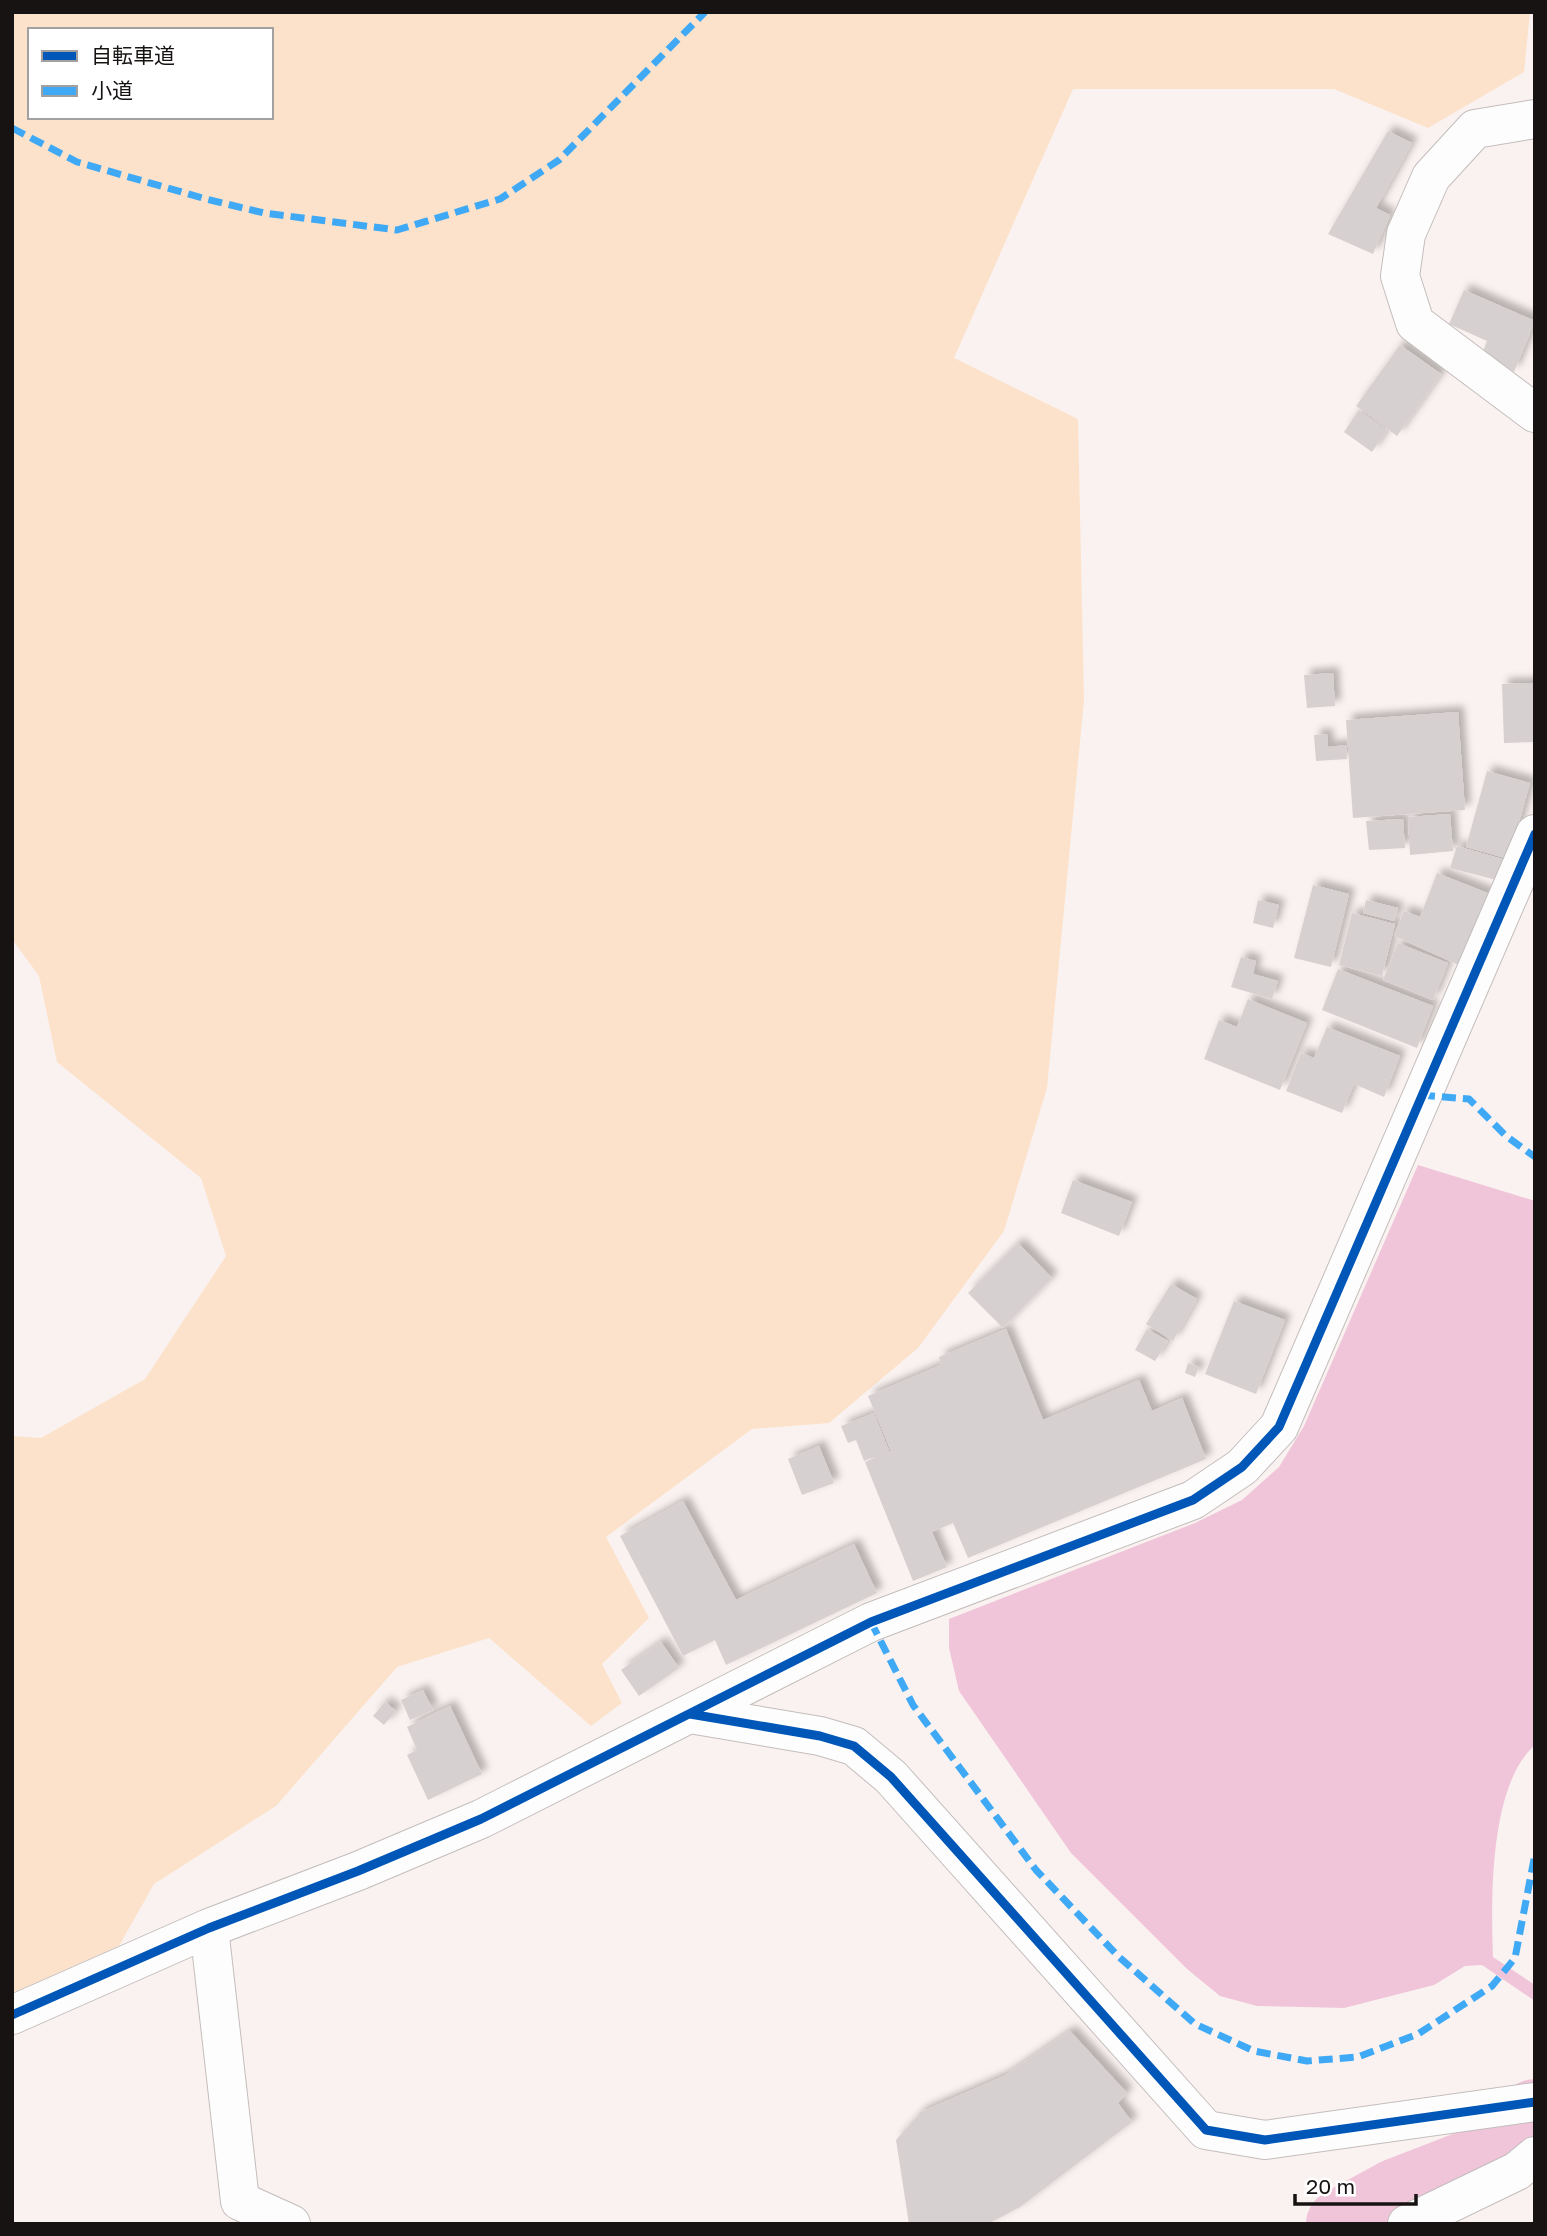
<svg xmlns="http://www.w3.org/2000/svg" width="1547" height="2236" viewBox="0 0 1547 2236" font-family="'Golos Text','Noto Sans JP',sans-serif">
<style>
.green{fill:#fce2ca;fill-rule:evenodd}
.water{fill:#f0c5da}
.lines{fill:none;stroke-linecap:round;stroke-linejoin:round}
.river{stroke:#f0c5da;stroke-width:72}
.building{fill:#d7d0d0;filter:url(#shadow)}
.minor-casing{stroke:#c3bdbc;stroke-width:40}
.minor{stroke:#fefdfd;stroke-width:38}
.quiet{stroke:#3fa9f5;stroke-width:7;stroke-dasharray:14 7;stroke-linecap:butt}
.cycleway-casing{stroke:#fff;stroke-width:13}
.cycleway{stroke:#0057b8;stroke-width:9}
</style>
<defs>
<filter id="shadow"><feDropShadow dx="6" dy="-6" stdDeviation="3.5" flood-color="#0004"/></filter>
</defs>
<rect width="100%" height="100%" fill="#faf2f0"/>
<!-- green -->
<path class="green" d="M12 12H1530L1524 72 1428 128 1334 89H1073L954 358 1078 419 1084 700 1047 1088 1004 1231 918 1348 829 1423 752 1429 606 1537 649 1618 602 1664 622 1703 591 1726 489 1638 397 1667 276 1806 154 1884 119 1946 12 1993V1436L41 1438 145 1379 226 1256 201 1178 57 1062 39 976 12 939ZM30 30H271V117H30Z"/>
<!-- water -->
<path class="water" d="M1418 1165 1535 1201V1745C1489 1785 1491 1900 1493 1957L1535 1985V2001L1482 1965 1465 1966 1434 1985 1344 2008 1257 2006 1220 1996 1187 1969 1071 1853 959 1691 949 1648V1619L1195 1523 1242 1500 1279 1467 1304 1426Z"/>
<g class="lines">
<!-- river -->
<path class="river" d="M1342 2224 1397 2194 1485 2160 1535 2115"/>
</g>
<!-- building -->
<path class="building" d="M1388 131 1412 143 1376 208 1390 215 1373 254 1328 234Z
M1464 290 1535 321 1514 372 1483 351 1487 341 1449 324Z
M1400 345 1441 374 1397 436 1356 406Z
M1359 410 1387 430 1372 452 1344 432Z
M1333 673 1335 706 1307 708 1304 675Z
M1535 683V742L1504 743 1502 684Z
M1458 712 1465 810 1353 818 1346 720Z
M1327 734 1328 747 1346 745 1347 759 1316 761 1314 735Z
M1487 771 1530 783 1509 859 1466 847Z
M1450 814 1453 851 1410 855 1408 817Z
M1403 819 1405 848 1369 850 1366 821Z
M1457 846 1506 860 1500 881 1450 868Z
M1437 873 1490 894 1461 966 1394 936 1404 911 1420 917Z
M1313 885 1349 894 1331 967 1294 958Z
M1258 900 1279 905 1273 928 1253 923Z
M1366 900 1398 908 1394 921 1363 913Z
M1352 913 1395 924 1382 976 1339 965Z
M1398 943 1448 963 1433 1000 1383 980Z
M1241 957 1256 961 1253 974 1278 981 1272 999 1231 987Z
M1338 969 1433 1006 1417 1048 1322 1010Z
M1248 999 1307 1023 1280 1090 1204 1059 1219 1020 1237 1027Z
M1327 1027 1400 1056 1384 1097 1354 1084 1342 1113 1286 1091 1301 1053 1314 1058Z
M1073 1180 1132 1202 1119 1236 1061 1213Z
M1018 1243 1052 1278 1003 1328 968 1293Z
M1171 1284 1197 1299 1173 1341 1146 1324Z
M1234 1301 1285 1320 1256 1394 1205 1374Z
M1006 1329 1043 1420 1139 1380 1152 1411 1182 1398 1206 1459 968 1558 953 1523 932 1532 947 1567 913 1581 865 1462 891 1451 868 1396 941 1365 939 1357Z
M1147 1329 1168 1341 1155 1361 1135 1350Z
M1188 1363 1199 1367 1195 1377 1185 1373Z
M874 1413 889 1451 864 1461 856 1440 848 1443 841 1426Z
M819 1446 834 1483 802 1495 788 1459Z
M683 1501 736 1600 854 1544 877 1593 726 1665 715 1640 683 1656 620 1536Z
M661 1642 679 1668 639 1696 621 1670Z
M423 1690 433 1710 410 1720 401 1700Z
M385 1702 396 1711 384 1725 373 1716Z
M450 1706 482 1774 428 1800 407 1755 417 1750 407 1727Z
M1070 2031 1127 2093 1118 2103 1132 2122 1020 2207 988 2224H909L896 2140 921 2112 1004 2076Z"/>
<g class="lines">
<!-- minor casing -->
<g class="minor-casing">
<path id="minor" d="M1535 119 1475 129 1431 177 1406 234 1400 276 1415 323 1535 413
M690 1714 820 1736 854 1746 891 1777 1206 2130 1265 2140 1535 2102
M209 1928 240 2201 291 2224
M12 2015 209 1928 358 1871 481 1819 871 1622 1193 1500 1242 1467 1279 1427 1535 834
M1407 2224 1517 2171 1535 2156"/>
</g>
<!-- minor -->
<use href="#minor" class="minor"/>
<!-- quiet -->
<path class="quiet" d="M12 128 77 162 206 199 264 213 397 230 500 199 559 160 705 12
M1421 1095 1469 1099 1506 1136 1535 1157
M871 1622 913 1705 1036 1870 1118 1956 1195 2024 1254 2051 1307 2061 1358 2057 1418 2034 1492 1986 1515 1958 1535 1854"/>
<!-- cycleway casing -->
<g class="cycleway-casing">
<path id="cycleway" d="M690 1714 820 1736 854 1746 891 1777 1206 2130 1265 2140 1535 2102
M12 2015 209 1928 358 1871 481 1819 871 1622 1193 1500 1242 1467 1279 1427 1535 834"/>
</g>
<!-- cycleway -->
<use href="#cycleway" class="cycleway"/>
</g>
<!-- border -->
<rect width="1547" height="2236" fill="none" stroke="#171312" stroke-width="28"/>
<!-- legend -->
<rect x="28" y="28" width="245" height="91" fill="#ffffff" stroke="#a2a1a0" stroke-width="2"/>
<rect x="42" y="51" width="35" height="10" fill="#0057b8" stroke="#a2a1a0" stroke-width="2"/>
<text x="91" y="63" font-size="21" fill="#171312">自転車道</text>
<rect x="42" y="86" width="35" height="10" fill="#3fa9f5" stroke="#a2a1a0" stroke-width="2"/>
<text x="91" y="98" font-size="21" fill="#171312">小道</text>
<!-- scale -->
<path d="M1295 2194v10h121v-10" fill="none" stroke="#171312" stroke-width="3.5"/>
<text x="1306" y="2194" font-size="21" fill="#171312" stroke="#ffffff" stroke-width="5" paint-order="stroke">20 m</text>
</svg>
